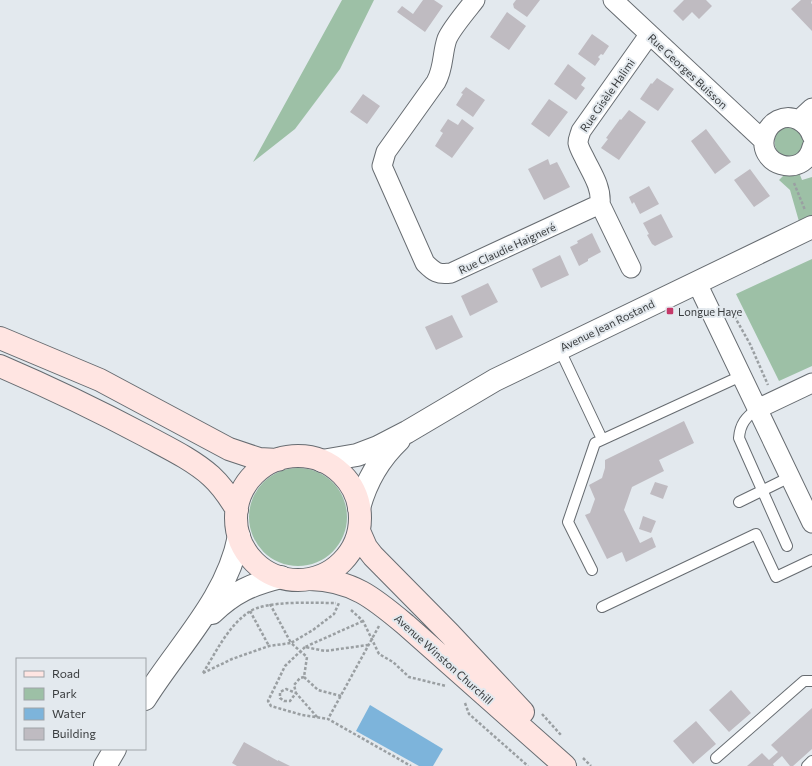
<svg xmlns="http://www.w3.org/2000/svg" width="812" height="766" viewBox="0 0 812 766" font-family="Commissioner,sans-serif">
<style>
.green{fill:#9dc0a6}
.water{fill:#7db4db}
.building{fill:#bfbbc1}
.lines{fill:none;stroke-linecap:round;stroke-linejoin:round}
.service-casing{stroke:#676c71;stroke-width:12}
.minor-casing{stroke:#676c71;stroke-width:21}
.tertiary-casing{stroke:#676c71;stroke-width:24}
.secondary-casing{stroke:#676c71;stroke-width:24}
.path{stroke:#9a9fa2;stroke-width:2.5;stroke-dasharray:3 2;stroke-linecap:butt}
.service{stroke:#fff;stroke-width:10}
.minor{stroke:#fff;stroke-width:19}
.tertiary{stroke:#fff;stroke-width:22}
.secondary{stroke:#ffe5e2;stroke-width:22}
.poi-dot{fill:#c43868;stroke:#e3e9ee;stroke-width:1.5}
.labels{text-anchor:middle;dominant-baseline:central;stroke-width:4;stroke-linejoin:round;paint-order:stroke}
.street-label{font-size:11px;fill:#393c3e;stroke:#e3e9ee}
.poi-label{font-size:11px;fill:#393c3e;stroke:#e3e9ee;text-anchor:start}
</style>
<rect width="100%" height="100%" fill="#e3e9ee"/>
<!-- green -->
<path class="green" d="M342 0H374L340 69 295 129 253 162Z
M794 126 806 137 805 148 793 157C790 157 786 157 783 156 772 151 772 134 782 128 785 126 790 126 794 126Z
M798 170 802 180 812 177V219L800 225 790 190 779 180 785 174Z
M812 259V366L779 381 736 294Z
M249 517a49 49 0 1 1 98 0a49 49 0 1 1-98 0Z"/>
<!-- water -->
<path class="water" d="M370 705 443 749 433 766H419L356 731Z"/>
<!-- building -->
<path class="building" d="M423 0H434L443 6 425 32 397 12 402 6 413 14Z
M516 0H540L527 17 514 8 513 4Z
M684 0H706L712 6 699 19 692 12 683 21 673 11Z
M801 0H812L811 3 812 4V31L791 9Z
M507 12 526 26 509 50 490 37Z
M592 34 609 46 603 55 601 54 598 57 600 59 595 66 578 54Z
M568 64 586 78 581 85 585 88 576 100 554 84Z
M657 78 674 89 658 111 640 99 651 83 652 84Z
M466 87 485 100 473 117 456 105 463 94 461 93Z
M363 94 380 106 367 124 350 112Z
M549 99 568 112 549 137 531 124Z
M629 110 646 122 619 160 601 148 608 139 606 138 620 119 621 120Z
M448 119 458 125 462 119 474 128 452 158 435 146 443 133 440 131Z
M706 129 731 162 715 174 691 141Z
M548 159 550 165 557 162 570 187 544 200 528 169Z
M750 169 770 196 754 207 734 180Z
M649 186 659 204 640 214 634 202 632 204 629 197Z
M661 214 673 237 655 246 652 244 647 235 649 234 643 223Z
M592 233 601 252 588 259V261L579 266 570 247 578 243 577 241Z
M560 255 569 275 541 288 532 269Z
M488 283 498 302 470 316 461 296Z
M452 315 463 337 436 350 425 327Z
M684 421 694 443 659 460 664 471 632 487 624 510 640 543 652 537 656 547 626 562 622 552 607 559 585 515 590 513 595 499 589 485 602 478 605 468V460Z
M655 482 668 486 663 499 650 494Z
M643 516 656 521 651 533 639 529Z
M731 690 751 713 729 732 709 710Z
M812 708V749L793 766H790L782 756 773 764 774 766H747L762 753 769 760 778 752 771 745Z
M696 721 716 744 693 764 673 741Z
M244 742 278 761V760L290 766H237L232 763Z"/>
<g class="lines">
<!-- service casing -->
<g class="service-casing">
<path id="service" d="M559 348 602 439
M757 409C746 417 740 424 739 438L787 546
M739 502 790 477
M592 570 568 522 595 443 741 376
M602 607 756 534 776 577 812 560
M716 758 804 681H812
M807 766 812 761"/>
</g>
<!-- minor casing -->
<g class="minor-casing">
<path id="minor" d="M475 0C468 9 451 29 447 39 442 53 444 68 436 82L386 152 382 166 425 263C434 272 438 275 451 273L600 204
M613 0 764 141
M799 120 812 108
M812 136C807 122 792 113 778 120 772 123 768 128 766 133 753 165 804 181 812 147
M631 268 600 204C602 187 591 172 584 157 582 153 579 148 578 143 578 138 580 135 581 131L649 35
M697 283 812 523
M757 409 812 383"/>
</g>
<!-- tertiary casing -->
<g class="tertiary-casing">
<path id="tertiary" d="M322 461 357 455 378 447 407 432 495 380 812 227
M359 508C366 482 379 459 399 440
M212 613C234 592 252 584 281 577
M145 699C178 646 227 599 239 536
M105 766 115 749"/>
</g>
<!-- secondary casing -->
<g class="secondary-casing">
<path id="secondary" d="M0 338 100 380 229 449 259 459 278 460
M0 366C49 387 97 410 144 435 166 447 192 459 211 476 222 486 230 498 237 510
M236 518a62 62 0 1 1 124 0a62 62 0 1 1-124 0Z
M359 531 366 547 373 556 450 634 523 712
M310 579C353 580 375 599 406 625L565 766"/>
</g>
<!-- path -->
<path class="path" d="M794 183 805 210
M732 312 750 344 768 385
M270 604 291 643 313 630 334 614 339 603
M351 610 363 621 379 654 393 662 409 677 446 686
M250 611 269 646
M363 621 305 647 325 651 368 645
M379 626 328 719 411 766
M305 647 285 666 268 701 271 706 302 715 328 719
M203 673C216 652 228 626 249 612 266 600 314 603 336 603
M203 673 232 659 269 646 291 643 307 657 304 677 318 690 341 696
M304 677 300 678 294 685 296 693 286 689 280 692V698L284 701H290L296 693 318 718
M465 703 469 714 528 766
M542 714 561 735
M583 758 591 766"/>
<!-- service -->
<use href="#service" class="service"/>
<!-- minor -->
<use href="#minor" class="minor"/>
<!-- tertiary -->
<use href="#tertiary" class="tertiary"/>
<!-- secondary -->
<use href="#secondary" class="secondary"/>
</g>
<!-- markers -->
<rect class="poi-dot" x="666" y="307" width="8" height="8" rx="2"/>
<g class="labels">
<!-- street labels -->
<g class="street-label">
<text transform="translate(688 71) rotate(43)">Rue Georges Buisson</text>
<text transform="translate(607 95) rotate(-55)">Rue Gisèle Halimi</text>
<text transform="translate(507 248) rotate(-25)">Rue Claudie Haigneré</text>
<text transform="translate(607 325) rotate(-26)">Avenue Jean Rostand</text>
<text transform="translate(444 659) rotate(42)">Avenue Winston Churchill</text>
</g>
<!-- poi labels -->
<g class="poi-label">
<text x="678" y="311">Longue Haye</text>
</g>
</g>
<!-- legend -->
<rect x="16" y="658" width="130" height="92" fill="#e3e9ee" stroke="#9fa4a8"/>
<rect x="24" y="671" width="20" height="6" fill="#ffe5e2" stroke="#9fa4a8"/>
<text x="52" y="678" font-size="12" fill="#393c3e">Road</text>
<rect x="24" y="688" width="20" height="12" fill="#9dc0a6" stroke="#9fa4a8"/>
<text x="52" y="698" font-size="12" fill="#393c3e">Park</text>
<rect x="24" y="708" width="20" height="12" fill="#7db4db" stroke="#9fa4a8"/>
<text x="52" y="718" font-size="12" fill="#393c3e">Water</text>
<rect x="24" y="728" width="20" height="12" fill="#bfbbc1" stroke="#9fa4a8"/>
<text x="52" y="738" font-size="12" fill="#393c3e">Building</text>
</svg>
